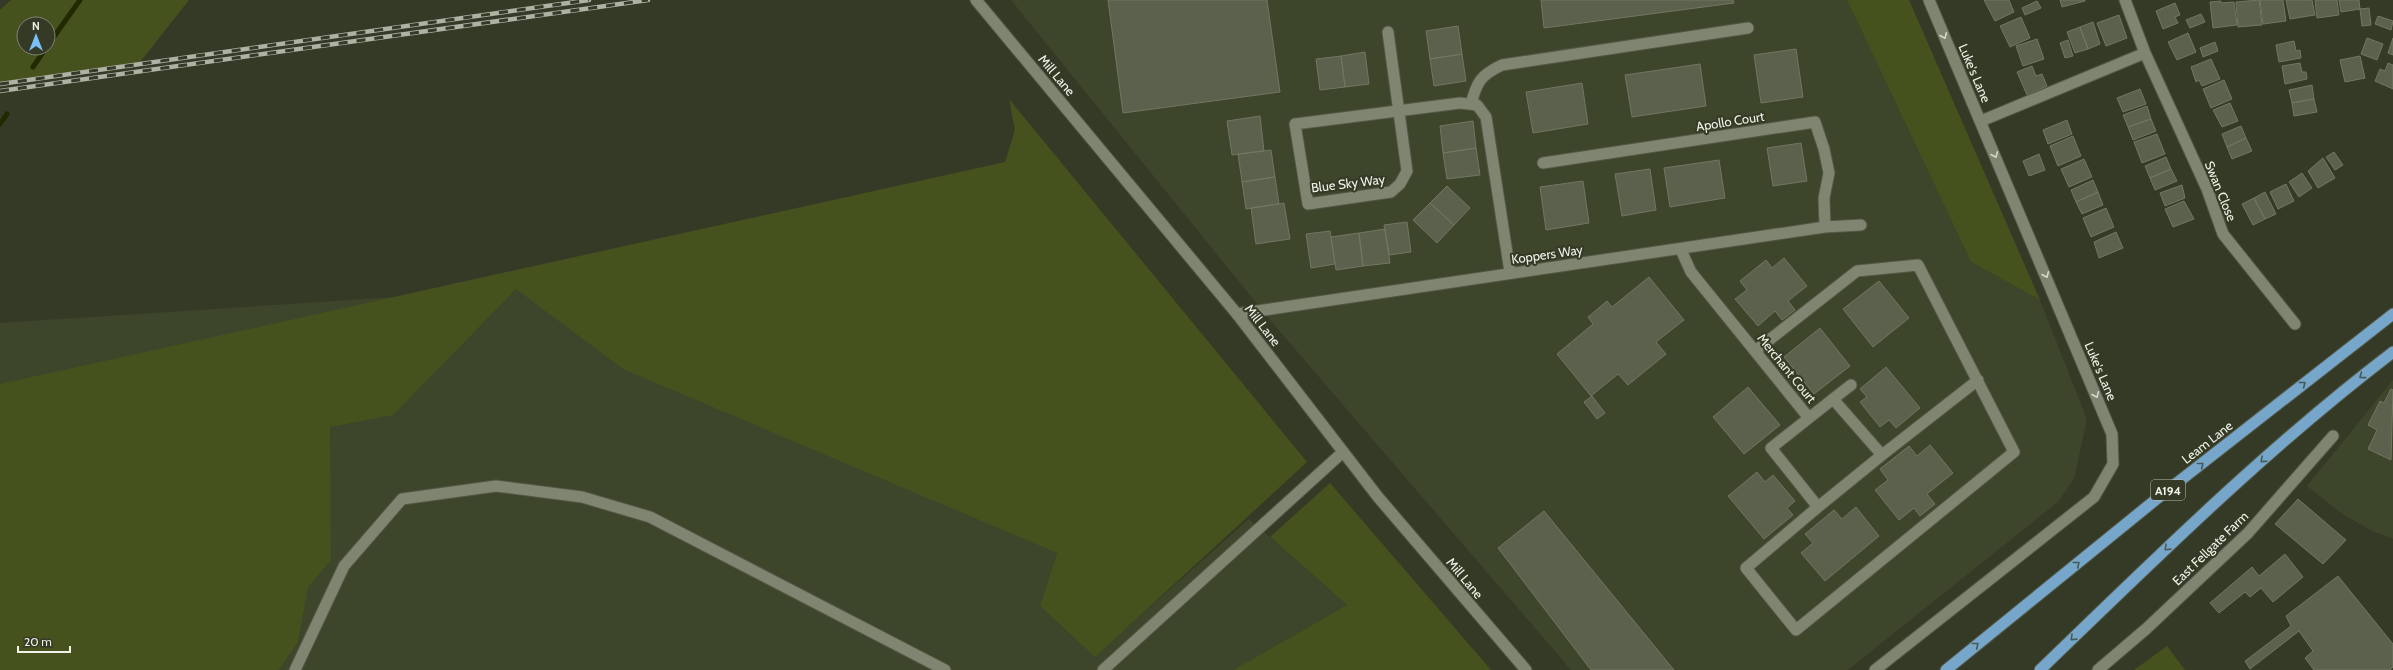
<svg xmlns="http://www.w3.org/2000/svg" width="2393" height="670" viewBox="0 0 2393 670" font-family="Cabin,sans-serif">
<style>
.built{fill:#3d452b}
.green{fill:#45521e;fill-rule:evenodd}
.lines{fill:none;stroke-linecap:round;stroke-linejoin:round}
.stream{stroke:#202900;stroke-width:5}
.building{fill:#5b614d;stroke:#717762}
.minor-casing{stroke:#535847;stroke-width:13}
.tertiary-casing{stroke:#535847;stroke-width:13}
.secondary-casing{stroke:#535847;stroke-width:13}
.trunk-casing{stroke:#535847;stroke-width:13}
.minor{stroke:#7f8570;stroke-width:11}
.tertiary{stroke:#7f8570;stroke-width:11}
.secondary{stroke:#7f8570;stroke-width:11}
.trunk{stroke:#76a6c9;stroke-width:11}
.rail-casing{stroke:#aeb2a4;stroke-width:4.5}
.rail{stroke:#353a27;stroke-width:3;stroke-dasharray:9;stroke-linecap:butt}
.oneway{stroke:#d3d8c9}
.oneway2{stroke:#485a58}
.labels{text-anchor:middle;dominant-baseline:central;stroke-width:4;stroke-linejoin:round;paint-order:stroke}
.shield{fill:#353a27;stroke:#b7bcad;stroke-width:1}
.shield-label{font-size:12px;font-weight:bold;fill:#eff3e7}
.street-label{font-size:13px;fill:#eff3e7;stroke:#353a27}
</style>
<rect width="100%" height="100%" fill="#353a27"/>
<!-- built -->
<path class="built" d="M1011 0H1847L1971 262 2040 300 2087 419 2074 479 2058 502 1848 670H1571L1270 320Z
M516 289 1057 553 1040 606 1095 656 1249 519 1347 605 1233 670H279L297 642 0 670V323Z
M2393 380V539L2370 530 2341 513 2307 486Z"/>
<!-- green -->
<path class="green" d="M11 0H189L140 62 0 82V10ZM24 24H48V48H24Z
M1847 0H1909L2040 300 1971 262Z
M1009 99 1307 462 1095 657 1040 606 1057 553 623 369 516 289 393 415 330 427 331 560 308 587 298 642 279 670H0V384L1005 162 1015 130Z
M1330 483 1491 670H1233L1347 605 1270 537Z
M2167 646 2185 670H2134Z"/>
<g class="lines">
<!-- stream -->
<path class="stream" d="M48 45 80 0
M33 67 46 48
M0 124 7 114"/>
</g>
<!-- building -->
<path class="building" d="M1108 0H1267L1280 92 1123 113Z
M1541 0H1733L1734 3 1544 28Z
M1984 0H2009L2014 12 1995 21Z
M2060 0H2085V1L2062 7Z
M2259 0 2262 25 2238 27 2236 2Z
M2260 0H2283L2286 21 2263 24Z
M2286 0H2312L2315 15 2290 19Z
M2315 0H2337L2339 15 2317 18Z
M2339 0H2359L2360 9 2341 12Z
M2037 1 2041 8 2025 15 2022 8Z
M2221 1V3L2234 2 2237 25 2213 28 2210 2Z
M2175 3 2180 15 2175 17 2178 23 2163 29 2156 11Z
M2369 8 2371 25 2362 26 2360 9Z
M2201 14 2205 22 2190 28 2186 20Z
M2119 15 2127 38 2106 46 2097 23Z
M2378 16 2393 21 2391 30 2375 24Z
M2021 17 2030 38 2010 47 2000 26Z
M2093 22 2100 44 2088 49 2080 27Z
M1458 26 1462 54 1430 59 1426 31Z
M2080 27 2088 49 2075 53 2067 32Z
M2188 33 2196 52 2177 60 2168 42Z
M2367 38 2383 44 2377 60 2361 54Z
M2393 38V55L2388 53Z
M2037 39 2044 59 2023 66 2016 46Z
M2068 40 2073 56 2065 58 2060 43Z
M2294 41 2296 51 2300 50 2301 58 2279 62 2276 45Z
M2215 42 2218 51 2203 57 2200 48Z
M1796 49 1803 97 1761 103 1754 55Z
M1365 52 1369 84 1345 87 1341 56Z
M1462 54 1466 81 1434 86 1430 59Z
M1341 56 1345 87 1320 90 1316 59Z
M2360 56 2365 78 2345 82 2340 60Z
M2211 59 2220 79 2202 86 2199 80 2196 82 2191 67Z
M2300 63 2302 72H2306L2307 79 2285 84 2282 66Z
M2388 63 2393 65V89L2375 81 2380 69 2385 71Z
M1700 64 1706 106 1632 117 1625 75Z
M2032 66 2036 76 2042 74 2047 86 2027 95 2017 72Z
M2224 80 2232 99 2211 108 2203 89Z
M1582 83 1588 124 1533 133 1526 92Z
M2312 85 2314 99 2292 103 2289 90Z
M2140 89 2146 104 2123 112 2117 98Z
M2314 99 2317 112 2294 116 2292 103Z
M2230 103 2238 121 2222 127 2213 110Z
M2147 106 2151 119 2128 127 2123 115Z
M1260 116 1264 151 1232 155 1227 121Z
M2151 119 2156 131 2133 140 2128 127Z
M2067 120 2072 134 2048 144 2043 130Z
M1473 121 1476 148 1443 153 1440 126Z
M2241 126 2246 138 2227 147 2222 134Z
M2157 134 2165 154 2142 163 2134 142Z
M2073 136 2081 156 2058 166 2050 146Z
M2246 138 2252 151 2232 159 2227 147Z
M1801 143 1807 181 1773 186 1767 148Z
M1476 148 1480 175 1447 179 1443 153Z
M1271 150 1275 177 1242 182 1238 154Z
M2334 152 2343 165 2335 170 2326 157Z
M2039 154 2045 170 2029 176 2023 161Z
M2166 157 2171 169 2150 178 2145 166Z
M2323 158 2335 178 2318 188 2308 171Z
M2084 159 2092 177 2069 187 2061 169Z
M1719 160 1725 198 1670 207 1664 168Z
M1650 169 1656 210 1622 216 1615 174Z
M2171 169 2177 181 2155 190 2150 178Z
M2302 173 2312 188 2299 197 2289 182Z
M1275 177 1279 204 1246 209 1242 182Z
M2093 180 2098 192 2076 202 2071 190Z
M1583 181 1589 223 1546 230 1540 187Z
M2286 184 2294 201 2278 209 2270 192Z
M2182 185 2185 198 2165 206 2160 193Z
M1447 186 1470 208 1454 225 1430 203Z
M2098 192 2103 205 2082 214 2076 202Z
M2265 192 2276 214 2265 219 2254 198Z
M2254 198 2265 219 2253 225 2242 204Z
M2184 201 2194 219 2173 227 2165 209Z
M1284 203 1290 239 1256 244 1251 208Z
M1430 203 1454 225 1437 243 1413 220Z
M2106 208 2114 227 2091 237 2083 218Z
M1407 222 1411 252 1389 255 1384 225Z
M1385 229 1390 263 1363 266 1359 233Z
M1330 231 1335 264 1311 268 1306 234Z
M2116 232 2123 248 2099 258 2094 242Z
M1359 233 1363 266 1336 270 1331 237Z
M1784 258 1807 286 1788 301 1795 310 1782 320 1775 311 1758 326 1735 299 1747 290 1740 281 1766 260 1772 268Z
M1649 277 1684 320 1656 342 1666 354 1628 385 1618 374 1591 396 1557 354 1593 324 1588 317 1607 301 1612 307Z
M1879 281 1909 318 1873 347 1843 309Z
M1820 328 1850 366 1814 394 1784 357Z
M1886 367 1920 408 1896 428 1889 420 1880 427 1860 402 1867 397 1860 389Z
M1748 387 1780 425 1744 454 1713 417Z
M2391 389 2393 390 2391 460 2368 449 2377 430 2368 425 2380 401 2384 403Z
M1592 396 1605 413 1597 419 1584 402Z
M1930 445 1953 473 1927 494 1935 504 1920 516 1914 508 1899 520 1875 490 1888 480 1880 469 1909 446 1917 456Z
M1757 472 1765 482 1773 475 1795 501 1787 508 1793 515 1764 539 1728 496Z
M2298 499 2346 540 2323 564 2275 524Z
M1856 507 1879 536 1825 581 1801 553 1813 543 1805 534 1834 510 1842 519Z
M1544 511 1674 670H1591L1498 548Z
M2285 554 2303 577 2273 602 2261 588 2250 597 2245 592 2219 613 2210 603 2252 567 2259 576Z
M2338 576 2393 644V667L2390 670H2314L2305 658 2313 651 2299 631 2250 669 2245 661 2291 626 2286 616Z"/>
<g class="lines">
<!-- minor casing -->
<g class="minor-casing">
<path id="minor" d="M2125 0 2145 53 2207 189 2223 234 2295 324
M1388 32 1407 171 1400 184 1391 192 1308 204 1295 124 1460 103 1477 105 1486 117 1510 272
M1471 104C1477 81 1481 75 1502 65L1748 28
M1981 121 2145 53
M1543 163 1815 122 1824 149 1829 173 1824 198 1825 227
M1681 250 1691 272 1809 418 1833 399 1882 455 1978 380
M1237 314 1825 227 1861 225
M1755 351 1857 271 1918 265 2014 452 1796 630 1746 568 1818 507 1771 448 1809 418
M1833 399 1851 385
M1818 507 1882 455
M295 670 344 566 402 499 496 486 582 497 650 517 945 670
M1103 670 1343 452
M2098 670 2146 629 2248 533 2333 436"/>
</g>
<!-- tertiary casing -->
<g class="tertiary-casing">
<path id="tertiary" d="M1875 670 2094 497 2113 464 2112 434 1929 0"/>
</g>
<!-- secondary casing -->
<g class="secondary-casing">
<path id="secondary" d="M976 0 1237 314 1378 497 1526 670"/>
</g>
<!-- trunk casing -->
<g class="trunk-casing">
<path id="trunk" d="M1946 670 2159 497 2393 314
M2040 670C2154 560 2267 448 2393 352"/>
</g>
<!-- minor -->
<use href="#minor" class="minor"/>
<!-- tertiary -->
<use href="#tertiary" class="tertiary"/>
<!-- secondary -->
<use href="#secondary" class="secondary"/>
<!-- trunk -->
<use href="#trunk" class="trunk"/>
<!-- rail casing -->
<g class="rail-casing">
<path id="rail" d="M0 84 589 0
M0 91 648 0"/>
</g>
<!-- rail -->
<use href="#rail" class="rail"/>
</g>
<!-- one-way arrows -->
<defs><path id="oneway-chevron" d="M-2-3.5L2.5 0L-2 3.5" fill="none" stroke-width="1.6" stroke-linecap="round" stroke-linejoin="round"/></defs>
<g class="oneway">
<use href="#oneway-chevron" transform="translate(1944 36) rotate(67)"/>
<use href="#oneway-chevron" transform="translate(1995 155) rotate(67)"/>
<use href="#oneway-chevron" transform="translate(2046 275) rotate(67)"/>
<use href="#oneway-chevron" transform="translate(2096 395) rotate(67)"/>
</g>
<g class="oneway2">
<use href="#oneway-chevron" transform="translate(2362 376) rotate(143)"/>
<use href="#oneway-chevron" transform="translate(2303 384) rotate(-38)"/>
<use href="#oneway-chevron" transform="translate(2263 460) rotate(138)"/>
<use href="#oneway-chevron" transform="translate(2201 465) rotate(-38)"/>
<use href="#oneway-chevron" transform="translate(2167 548) rotate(136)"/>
<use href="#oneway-chevron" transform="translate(2077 564) rotate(-39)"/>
<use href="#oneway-chevron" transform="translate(2073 638) rotate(136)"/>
<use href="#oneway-chevron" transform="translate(1976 645) rotate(-39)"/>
</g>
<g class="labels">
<!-- shield labels -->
<rect class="shield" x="2151" y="480" width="34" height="20" rx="3"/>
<g class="shield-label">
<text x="2168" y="490">A194</text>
</g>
<!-- street labels -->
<g class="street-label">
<text transform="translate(1975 73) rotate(67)">Luke's Lane</text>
<text transform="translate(1057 75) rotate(50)">Mill Lane</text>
<text transform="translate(1730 121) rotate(-9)">Apollo Court</text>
<text transform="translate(1348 183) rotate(-7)">Blue Sky Way</text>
<text transform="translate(2221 191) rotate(68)">Swan Close</text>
<text transform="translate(1547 254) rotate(-8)">Koppers Way</text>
<text transform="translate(1263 325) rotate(52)">Mill Lane</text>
<text transform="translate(1787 368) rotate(51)">Merchant Court</text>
<text transform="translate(2101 371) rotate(67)">Luke's Lane</text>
<text transform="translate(2207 442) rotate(-38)">Leam Lane</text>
<text transform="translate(2210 548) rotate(-44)">East Fellgate Farm</text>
<text transform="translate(1465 578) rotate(50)">Mill Lane</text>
</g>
</g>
<!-- north arrow -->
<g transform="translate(36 36)"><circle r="19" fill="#353a27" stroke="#7f8474"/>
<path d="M0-3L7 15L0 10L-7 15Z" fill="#79bff8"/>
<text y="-6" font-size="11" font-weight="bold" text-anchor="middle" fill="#eff3e7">N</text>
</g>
<!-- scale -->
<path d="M18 646v6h52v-6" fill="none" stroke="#eff3e7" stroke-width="2"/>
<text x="24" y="646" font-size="12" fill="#eff3e7" stroke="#353a27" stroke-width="3" paint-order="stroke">20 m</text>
</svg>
